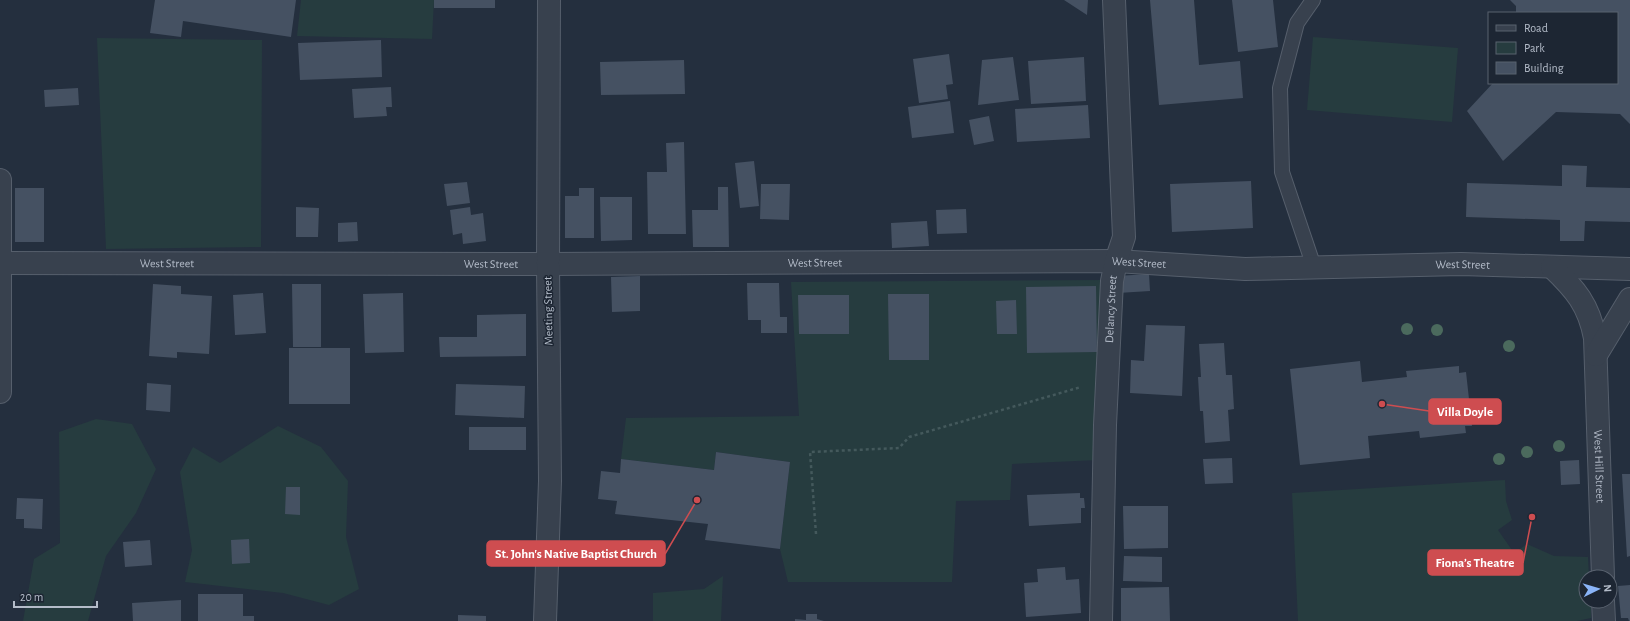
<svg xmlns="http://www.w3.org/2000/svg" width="1630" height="621" viewBox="0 0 1630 621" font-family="'Alegreya Sans',sans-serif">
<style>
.green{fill:#263c3f}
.building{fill:#455162}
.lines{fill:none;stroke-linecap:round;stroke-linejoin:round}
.service-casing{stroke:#565f6c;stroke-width:16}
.minor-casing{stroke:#565f6c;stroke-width:24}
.tertiary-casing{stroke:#565f6c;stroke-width:24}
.path{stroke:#44595c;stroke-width:2.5;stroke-dasharray:3 3;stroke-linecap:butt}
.service{stroke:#38414e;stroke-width:14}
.minor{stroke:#38414e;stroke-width:22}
.tertiary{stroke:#38414e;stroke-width:22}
.tree{fill:#4b6a5d}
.labels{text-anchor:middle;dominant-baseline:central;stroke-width:3;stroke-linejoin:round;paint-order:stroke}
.street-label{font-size:12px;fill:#b4bcc9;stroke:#1d2633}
.leader{fill:none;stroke:#ce4d50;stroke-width:1.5}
.callout-dot{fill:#ce4d50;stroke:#1d2633;stroke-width:1.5}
.callout{fill:#ce4d50;stroke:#ce4d50;stroke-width:1.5}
.callout-label{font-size:13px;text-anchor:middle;font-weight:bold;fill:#fff}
</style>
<rect width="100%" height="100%" fill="#242f3e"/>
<!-- green -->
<path class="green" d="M301 0H434L432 39 297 36Z
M1313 37 1458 48 1452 122 1307 110Z
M97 38 262 40 261 247 106 249Z
M1105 280 1098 460 1012 464 1010 500 956 501 952 582H788L780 549 790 462 716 452 714 470 621 459 626 418 799 416 791 282Z
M96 419 132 424 156 469 136 513 106 556 88 621H23L34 559 60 543 59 432Z
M278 426 321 447 348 481 346 537 359 589 329 605 283 593 185 582 192 550 180 472 193 447 220 463Z
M1505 480 1506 501 1512 520 1498 530 1514 553 1527 544 1554 556 1588 557 1589 577H1586V601H1591V618L1577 621H1298L1292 493Z
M723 576 721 621H653V593L704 589Z"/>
<!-- building -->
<path class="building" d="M155 0H296L291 37 183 21 181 37 150 33Z
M434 0H495V8H434Z
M1064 0H1088L1087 15Z
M1150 0H1194L1199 65 1240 61 1243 98 1159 105Z
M1232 0H1273L1278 47 1238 52Z
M1510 0H1630V124L1620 114 1556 112 1503 161 1467 111 1493 83H1617V13H1516V6Z
M381 40 382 77 300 80 298 43Z
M949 54 953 84 946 85 948 99 919 103 913 59Z
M1013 57 1019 100 978 105 982 60Z
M1084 57 1086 101 1031 104 1028 61Z
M684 60 685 94 601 95 600 62Z
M391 87 392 107H386L387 116 354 118 352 89Z
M78 88 79 105 45 107 44 90Z
M950 101 954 133 912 138 908 107Z
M1088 105 1090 138 1017 142 1015 109Z
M989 116 994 141 974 145 969 120Z
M684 142 686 234H648L647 172H667L666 143Z
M754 161 759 206 740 208 735 163Z
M1562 165 1587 166 1586 187 1630 188V222L1585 221 1584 241H1560V220L1466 217 1467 183 1562 186Z
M1251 181 1253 228 1172 232 1170 184Z
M467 182 470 203 447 206 444 184Z
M761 184H790L789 220 760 219Z
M718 187H728L729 247H693L692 210H718Z
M15 188H44V242H15Z
M579 188H594V238H565V196H579Z
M600 197H632V240L601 241Z
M296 207 319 208 318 237H296Z
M470 207 471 215 483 213 486 241 463 244 462 233 453 235 450 210Z
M966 209 967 233 937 234 936 210Z
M927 221 929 246 892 248 891 223Z
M357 222 358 241 338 242V223Z
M1149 274 1150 291 1118 293 1117 276Z
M640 276V311L612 312 611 277Z
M747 283H779L780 317H787V333H761V320H748Z
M153 284 181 286V294L212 296 209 354 177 352V358L149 356Z
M292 284H321V347H293Z
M1096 286 1097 352 1027 353 1026 287Z
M263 293 266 333 235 335 233 295Z
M403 293 404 352 365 353 363 294Z
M888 294H929V360H889Z
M798 295H849V334H799Z
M1016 300 1017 334H997L996 301Z
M526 314V356L440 357 439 337H477V315Z
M1146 325 1185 326 1182 396 1130 393 1131 360 1144 361Z
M1224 343 1226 375H1232L1234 409 1228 410 1230 441 1205 443 1203 411H1200L1198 377H1201L1199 344Z
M289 348H350V404H289Z
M1360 361 1362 382 1407 377 1406 371 1459 366V373L1466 372 1472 426H1465L1466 433 1420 438 1419 431 1368 436 1370 458 1300 465 1290 369Z
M147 383 171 385 170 412 146 410Z
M456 384 525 386 524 418 455 415Z
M469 427H526V450H469Z
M716 452 790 462 780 549 705 540 708 524 615 514 617 501 598 499 601 471 620 473 621 459 714 470Z
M1232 458 1233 483 1205 484 1203 459Z
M1579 460 1580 484 1561 485 1560 461Z
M1622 474H1630V556L1627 557Z
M286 487H300V515L285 514Z
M1080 493V498H1084L1085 508H1081V523L1029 526 1027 495Z
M17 498 43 499 42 529 24 528V519H16Z
M1123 506H1168V548L1124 549Z
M249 539 250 563 232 564 231 540Z
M150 540 152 565 125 567 123 542Z
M1124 556 1162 557V582L1123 581Z
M1065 567 1066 580 1079 579 1081 613 1026 617 1024 583 1038 582 1037 569Z
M1630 585V621H1629L1628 618H1621L1618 586Z
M1169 587 1170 621H1121V588Z
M198 594H243V616H254V621H198Z
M181 600V621H133L132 603Z
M806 614H817V619L824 621H795V619L806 620Z
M458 615 486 616V621H458Z"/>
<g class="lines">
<!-- service casing -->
<g class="service-casing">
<path id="service" d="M1313 0 1297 23 1280 88 1282 172 1314 267"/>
</g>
<!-- minor casing -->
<g class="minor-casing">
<g id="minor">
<path d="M0 180V392"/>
<path id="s1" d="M0 263 548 264 1116 261 1245 269 1461 264 1630 269"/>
<path id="s2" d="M1552 267C1575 289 1589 305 1595 338L1603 577"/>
<path d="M1596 355 1630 299"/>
<path d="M1603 601 1604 621"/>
<path id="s3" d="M1101 621 1105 425 1112 281 1116 261 1124 237 1114 0"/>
</g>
</g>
<!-- tertiary casing -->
<g class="tertiary-casing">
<path id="tertiary" d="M545 621 550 481 548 264 549 0"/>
</g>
<!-- path -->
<path class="path" d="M816 534 810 452 899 448 909 437 1081 387"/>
<!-- service -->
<use href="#service" class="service"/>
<!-- minor -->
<use href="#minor" class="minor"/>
<!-- tertiary -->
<use href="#tertiary" class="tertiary"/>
</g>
<!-- trees -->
<g class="tree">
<circle cx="1407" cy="329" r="6"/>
<circle cx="1437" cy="330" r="6"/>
<circle cx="1509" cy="346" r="6"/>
<circle cx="1559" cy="446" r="6"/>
<circle cx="1527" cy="452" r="6"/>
<circle cx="1499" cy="459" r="6"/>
</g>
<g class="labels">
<!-- street labels -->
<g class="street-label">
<text stroke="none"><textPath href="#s1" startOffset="815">West Street</textPath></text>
<text stroke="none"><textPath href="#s1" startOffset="1139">West Street</textPath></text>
<text stroke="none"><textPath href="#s1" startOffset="167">West Street</textPath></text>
<text stroke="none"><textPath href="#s1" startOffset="491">West Street</textPath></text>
<text stroke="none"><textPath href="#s1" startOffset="1463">West Street</textPath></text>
<text stroke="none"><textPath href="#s3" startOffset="312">Delancy Street</textPath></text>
<text transform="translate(548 311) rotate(-91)">Meeting Street</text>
<text stroke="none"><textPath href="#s2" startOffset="213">West Hill Street</textPath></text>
</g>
</g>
<!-- callouts -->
<path class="leader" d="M1382 404L1429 411M697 500L665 554M1532 517L1523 563"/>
<g class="callout-dot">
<circle cx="1382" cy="404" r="4"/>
<circle cx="697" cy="500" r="4"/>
<circle cx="1532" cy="517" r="4"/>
</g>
<g class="callout">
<rect x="1429" y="399" width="72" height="25" rx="4"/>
<rect x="487" y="541" width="178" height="25" rx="4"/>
<rect x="1428" y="550" width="95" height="25" rx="4"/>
</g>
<g class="callout-label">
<text x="1465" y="416">Villa Doyle</text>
<text x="576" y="558">St. John's Native Baptist Church</text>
<text x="1475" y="567">Fiona’s Theatre</text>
</g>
<!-- legend -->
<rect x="1488" y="12" width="130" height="72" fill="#1d2633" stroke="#59626f"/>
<rect x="1496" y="25" width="20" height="6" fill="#38414e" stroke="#59626f"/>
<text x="1524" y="32" font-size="12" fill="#b4bcc9">Road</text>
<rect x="1496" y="42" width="20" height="12" fill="#263c3f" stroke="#59626f"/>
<text x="1524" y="52" font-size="12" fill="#b4bcc9">Park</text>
<rect x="1496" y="62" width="20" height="12" fill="#455162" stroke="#59626f"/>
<text x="1524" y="72" font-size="12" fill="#b4bcc9">Building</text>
<!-- north arrow -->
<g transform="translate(1598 589) rotate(85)"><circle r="19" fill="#1d2633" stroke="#59626f"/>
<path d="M0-3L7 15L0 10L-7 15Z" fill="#8ab4f8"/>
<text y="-6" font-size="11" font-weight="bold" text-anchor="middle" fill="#b4bcc9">N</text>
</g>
<!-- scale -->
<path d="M14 601v6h83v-6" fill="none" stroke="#b4bcc9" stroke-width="2"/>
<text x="20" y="601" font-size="12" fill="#b4bcc9" stroke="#1d2633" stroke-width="3" paint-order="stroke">20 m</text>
</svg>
